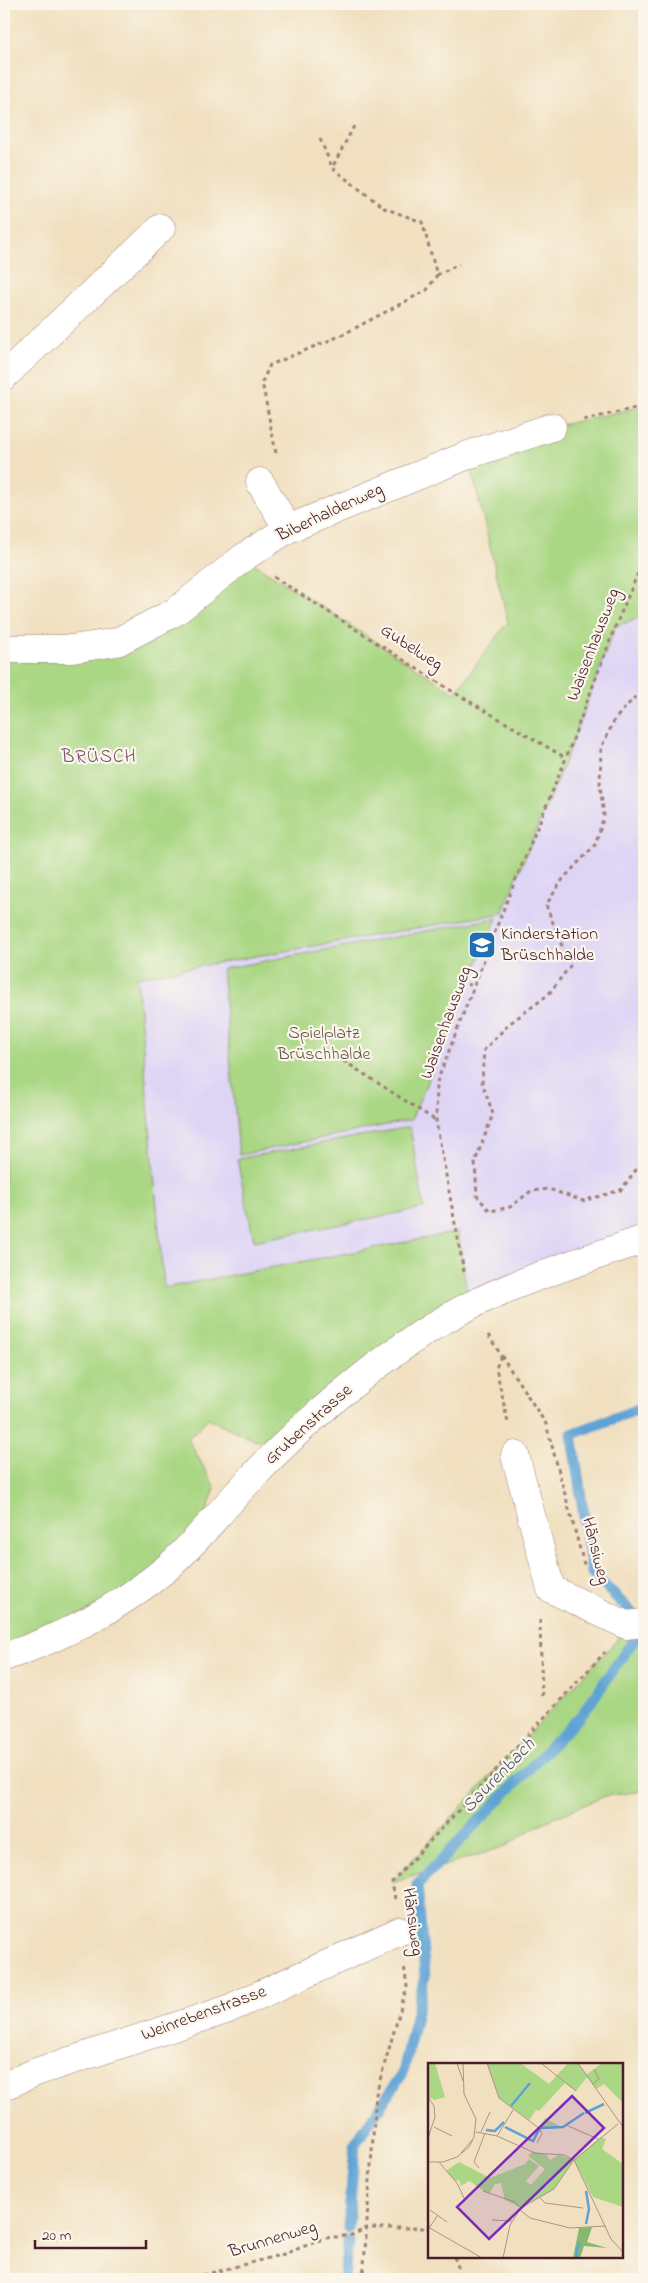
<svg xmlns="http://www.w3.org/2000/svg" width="648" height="2283" viewBox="0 0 648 2283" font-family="'Indie Flower',sans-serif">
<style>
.built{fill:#ded5f5}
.green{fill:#aad784;stroke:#7a7b58}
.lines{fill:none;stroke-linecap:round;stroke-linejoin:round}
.stream{stroke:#5fa3d4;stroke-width:11}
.minor-casing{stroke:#9e8076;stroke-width:29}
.path{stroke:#9e8076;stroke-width:3;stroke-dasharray:4 4;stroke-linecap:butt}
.minor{stroke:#fff;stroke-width:28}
.labels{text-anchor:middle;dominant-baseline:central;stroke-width:4.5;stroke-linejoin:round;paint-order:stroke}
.street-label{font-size:18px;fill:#4a1f2b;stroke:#fbf7ec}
.poi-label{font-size:18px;fill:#4a1f2b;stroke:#fbf7ec;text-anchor:start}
.park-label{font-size:18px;fill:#675646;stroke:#fbf7ec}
.neighbourhood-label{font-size:19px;letter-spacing:1px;fill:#774d6b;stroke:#fbf7ec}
.water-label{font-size:19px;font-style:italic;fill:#52546f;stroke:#fbf7ec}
.inset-river{fill:none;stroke:#5fa3d4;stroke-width:2.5}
.inset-road{fill:none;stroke:#ae9384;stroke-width:1}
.view{fill:#7b2cbf;fill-opacity:0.15;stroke:#7b2cbf;stroke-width:2.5}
.inset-edge{fill:none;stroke:#4a1f2b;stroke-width:2.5}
</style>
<rect width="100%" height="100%" fill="#fbf7ec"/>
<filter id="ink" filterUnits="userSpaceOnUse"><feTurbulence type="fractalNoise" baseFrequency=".02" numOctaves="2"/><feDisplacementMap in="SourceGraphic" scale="10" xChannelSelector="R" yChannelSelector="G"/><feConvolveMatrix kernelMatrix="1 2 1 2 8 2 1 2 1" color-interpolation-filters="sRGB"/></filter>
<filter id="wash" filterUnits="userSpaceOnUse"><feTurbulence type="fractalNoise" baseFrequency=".0096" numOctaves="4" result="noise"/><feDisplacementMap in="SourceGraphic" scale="20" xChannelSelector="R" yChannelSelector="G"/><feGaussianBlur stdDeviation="1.12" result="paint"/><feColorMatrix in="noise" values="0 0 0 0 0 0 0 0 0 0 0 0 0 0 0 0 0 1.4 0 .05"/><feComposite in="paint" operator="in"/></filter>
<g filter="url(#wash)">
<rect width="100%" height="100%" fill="#f1e0c0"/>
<!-- built -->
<path class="built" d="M644 615V1239L469 1306 458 1232 164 1288 137 977 502 913 566 758 615 627Z"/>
<!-- green -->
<path class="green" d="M644 406V615L615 627 566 758 502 913 137 977 164 1288 458 1232 469 1306 295 1436 256 1441 208 1418 188 1439 215 1488 199 1533 168 1567 4 1657V649L117 642 244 557 455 693 508 622 468 455 552 427Z
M497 918 411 1120 239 1155 222 969Z
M410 1127 424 1208 254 1241 237 1159Z
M644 1623V1791L605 1796 538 1825 506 1846 392 1882 615 1642 626 1625Z"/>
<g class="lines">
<!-- stream -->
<path class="stream" d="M348 2228 355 2144 403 2073 425 1976 417 1885 583 1713 636 1637 631 1612 592 1573 572 1434 644 1407
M344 2279 348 2241"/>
</g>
</g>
<g filter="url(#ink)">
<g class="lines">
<!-- minor casing -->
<g class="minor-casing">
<path id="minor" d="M4 376 161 228
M260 482 288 529
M4 649H72L117 642 175 612 244 557 288 529 468 455 552 427
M515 1455 551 1589 626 1625 644 1623
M4 1657C62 1638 120 1607 167 1568 195 1544 219 1512 245 1485 280 1447 321 1409 362 1377 395 1351 432 1325 469 1306 525 1278 586 1260 644 1239
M4 2086 36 2072 226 2010 400 1931"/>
</g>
<!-- path -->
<path class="path" d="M320 139 332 167
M437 275 459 264
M584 420 644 406
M276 453 262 382 270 365 342 335 427 290 437 275 422 222 384 208 332 168 354 126
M274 577 455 693 566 758
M644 694 634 698 615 719 601 748 600 785 604 816 595 845 563 879 546 905 570 966 548 995 509 1024 484 1050 482 1082 493 1114 475 1162 477 1196 490 1211 510 1207 531 1191 549 1189 583 1201 621 1190 644 1159
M467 984 474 986
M330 1052 435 1120
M464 1272 436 1121 437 1082 502 913 566 758 615 627 644 559
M488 1335 546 1424 585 1568
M501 1356 496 1368 508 1423
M540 1620 542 1699
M395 1899 392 1882 605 1652
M454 2257 463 2279
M188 2279 284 2254 326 2238 352 2235 367 2228H429
M363 2279 376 2094 407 1986 404 1965"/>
<!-- minor -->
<use href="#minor" class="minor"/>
</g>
</g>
<!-- icons -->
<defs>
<g id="school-square" transform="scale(1.4375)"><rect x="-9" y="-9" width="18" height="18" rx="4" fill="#1f6fb2" stroke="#fbf7ec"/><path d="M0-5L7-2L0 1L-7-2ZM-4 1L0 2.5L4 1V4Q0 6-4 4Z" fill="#fff"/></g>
</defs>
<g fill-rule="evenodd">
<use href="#school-square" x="482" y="945"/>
</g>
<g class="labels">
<!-- street labels -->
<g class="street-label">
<text transform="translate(330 513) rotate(-25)">Biberhaldenweg</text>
<text transform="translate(594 645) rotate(-69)">Waisenhausweg</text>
<text transform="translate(411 648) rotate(33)">Gubelweg</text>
<text transform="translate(447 1023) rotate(-70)">Waisenhausweg</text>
<text transform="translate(309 1425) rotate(-42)">Grubenstrasse</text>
<text transform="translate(595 1551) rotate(76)">Hänsiweg</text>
<text transform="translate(412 1922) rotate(82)">Hänsiweg</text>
<text transform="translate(204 2014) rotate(-20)">Weinrebenstrasse</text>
<text transform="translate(273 2240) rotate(-17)">Brunnenweg</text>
</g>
<!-- poi labels -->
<g class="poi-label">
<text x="501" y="935">Kinderstation<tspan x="501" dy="21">Brüschhalde</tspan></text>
</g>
<!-- park labels -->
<g class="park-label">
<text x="324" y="1034">Spielplatz<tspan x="324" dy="21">Brüschhalde</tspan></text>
</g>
<!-- neighbourhood labels -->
<g class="neighbourhood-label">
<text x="99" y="757">BRÜSCH</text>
</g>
<!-- water labels -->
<g class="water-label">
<text transform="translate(499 1776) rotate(-46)">Saurenbach</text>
</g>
</g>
<!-- overview -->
<g transform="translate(428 2063)">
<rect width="195" height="195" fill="#f1e0c0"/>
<path d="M0 0H7L17 34 7 37 0 34ZM59 0H92L121 21 140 0H150L158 12 174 0H195V40L176 21 168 26 159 14 148 28 137 20 111 48 108 47 101 57 71 35ZM117 55 122 58 136 65 112 66ZM173 74 178 76 174 86 195 101V144L165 134 146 97 126 126 93 145 77 137 73 120 67 121 61 131 41 118 33 123 31 117 27 118 18 108 31 99 62 115 97 101 101 96 111 103 98 118 103 122 117 106 100 93 104 89 119 92 122 97 131 92 146 97Z" fill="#aad784"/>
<path d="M164 164 159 179 179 185 156 183 152 195H145L151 165Z" fill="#87b872"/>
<path class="inset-river" d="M83 43 102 20M157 50 176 41M77 64 105 78 112 65 135 64 156 50M58 67 67 68 76 59M158 128 161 146 158 161M149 195V186L152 180"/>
<path class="inset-road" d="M29 0 35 18M59 0 71 35 112 66 114 71 109 80M113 0 148 28M150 0 195 64M165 21 171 16 166 6M0 34 6 43 7 54 0 75M138 62 170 76M6 64 24 73M48 69 69 73 107 90 136 92 146 97 183 176 195 189M53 69 62 49M69 73 85 47M33 90 45 76M0 99H15L29 94 41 84 46 74 48 56 36 31 35 0M11 99 29 120 36 135M51 105 46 99 57 70M55 128 87 139 93 145M112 135 117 140 155 145M2 147 19 159M92 147 102 155 142 165 178 163M64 157 84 158M0 164 54 195M1 165 10 152M75 195 82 162 93 145 126 126 146 97 190 61"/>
<path class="view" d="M144 33 176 65 61 176 29 144Z"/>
<rect width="195" height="195" class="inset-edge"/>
</g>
<!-- margin -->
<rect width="648" height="2283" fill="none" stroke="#fbf7ec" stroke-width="20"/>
<!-- scale -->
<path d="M35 2240v8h111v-8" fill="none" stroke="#4a1f2b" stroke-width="2.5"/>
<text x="42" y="2240" font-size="15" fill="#4a1f2b" stroke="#fbf7ec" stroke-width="4" paint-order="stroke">20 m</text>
</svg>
